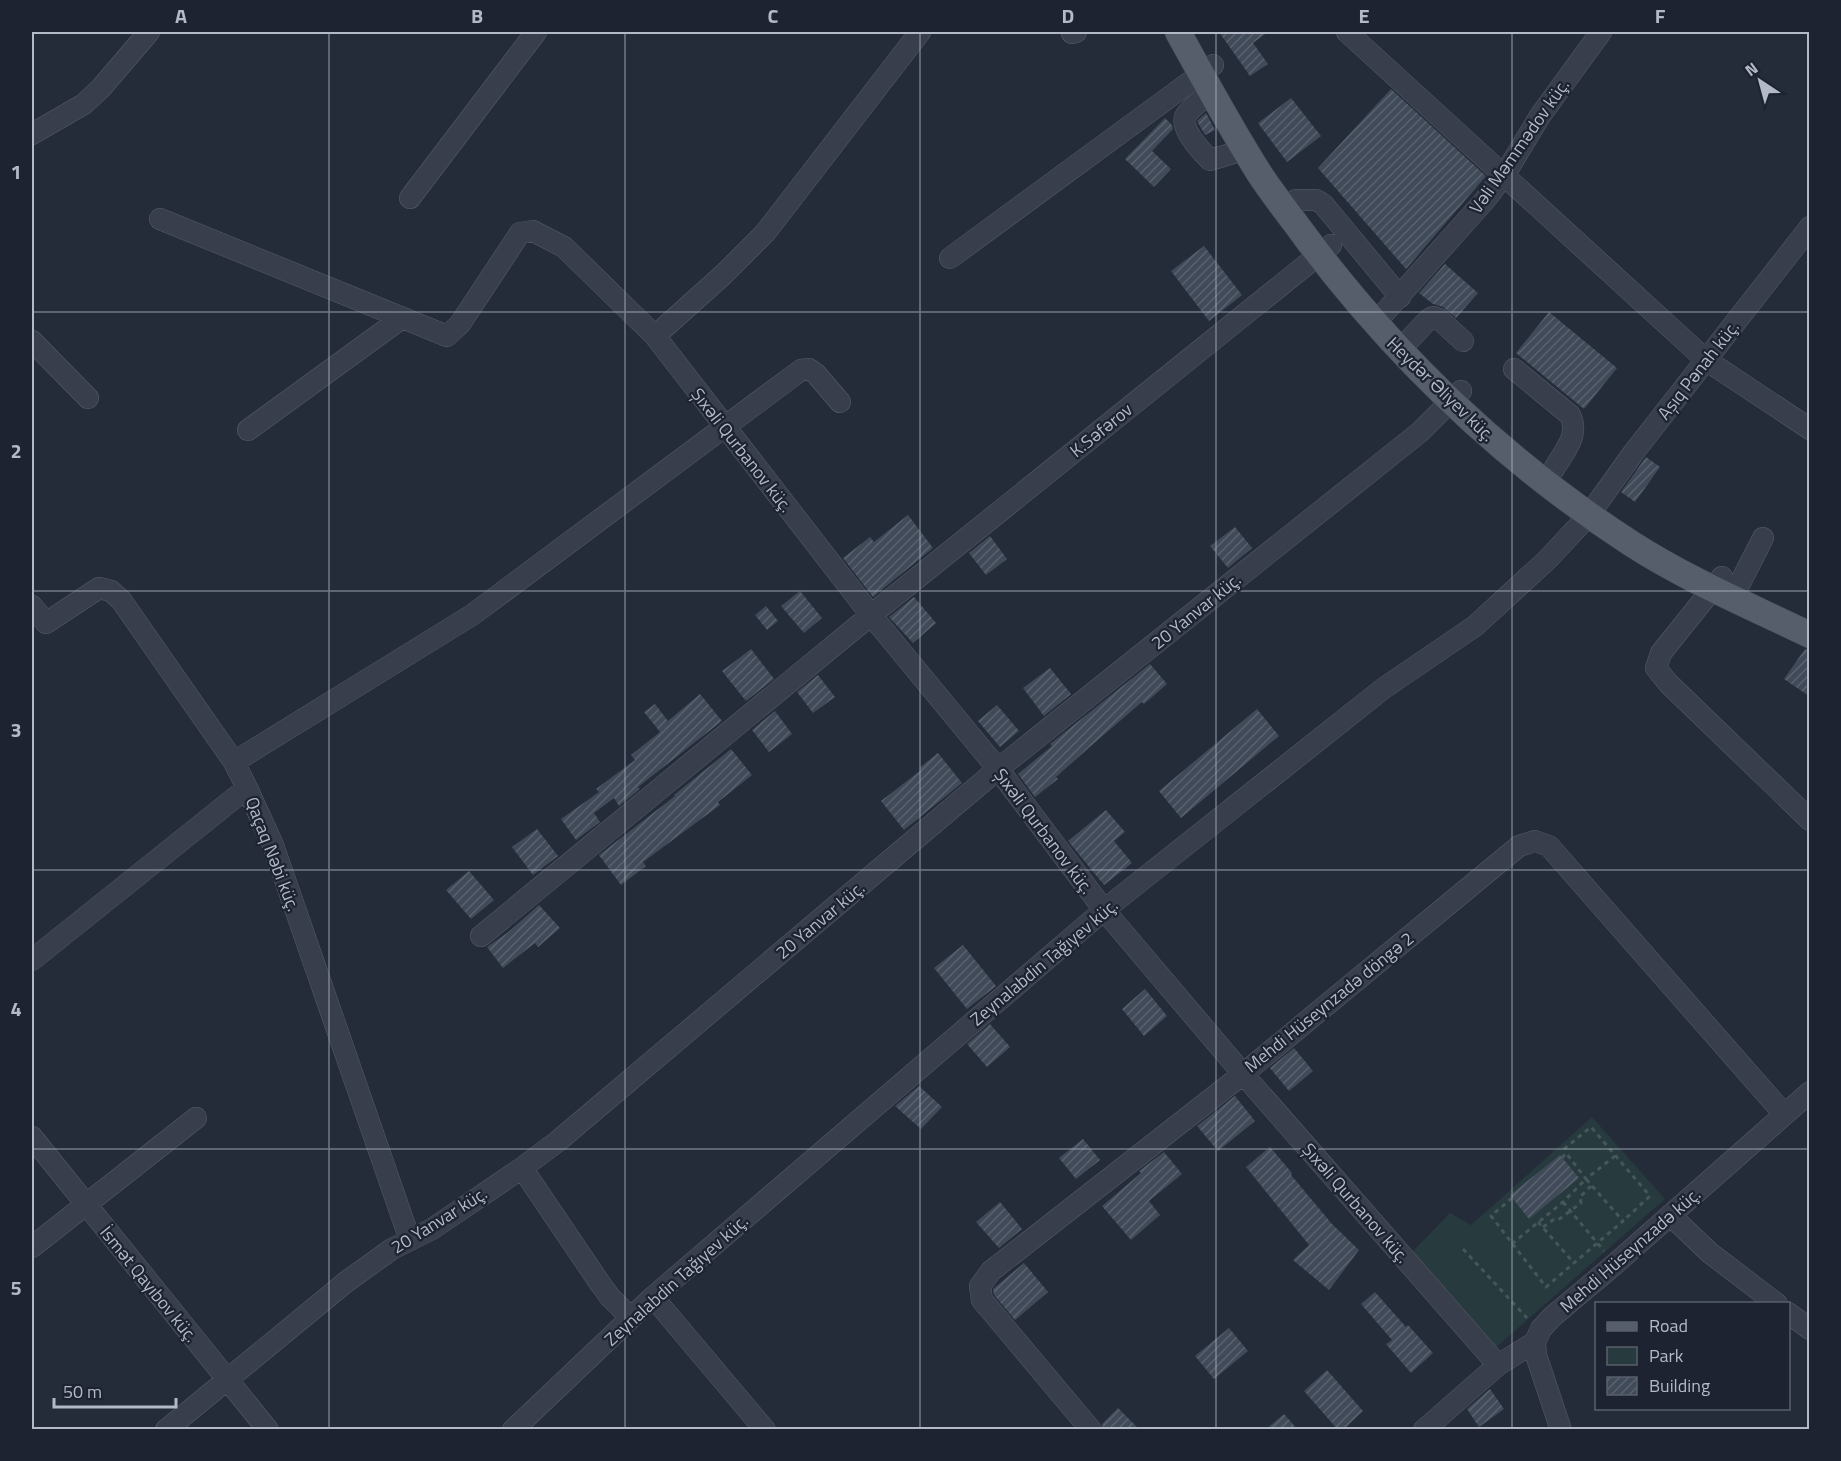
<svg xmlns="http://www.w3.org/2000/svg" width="1841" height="1461" viewBox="0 0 1841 1461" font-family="'Titillium Web',sans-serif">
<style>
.green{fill:#273a3d}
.building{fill:url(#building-hatch)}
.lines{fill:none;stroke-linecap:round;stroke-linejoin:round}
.minor-casing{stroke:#565c69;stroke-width:22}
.major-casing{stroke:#414754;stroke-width:27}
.path{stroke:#46575b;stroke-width:3;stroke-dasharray:4.5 4.5;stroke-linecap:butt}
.minor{stroke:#383e4b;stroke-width:21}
.major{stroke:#565d6b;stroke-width:26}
.grid{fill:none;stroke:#b3b9c6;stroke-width:1.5;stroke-opacity:0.55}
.labels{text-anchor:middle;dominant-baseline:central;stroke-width:4.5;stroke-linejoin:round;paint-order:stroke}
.street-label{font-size:18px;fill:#b3b9c6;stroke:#1d2330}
.neatline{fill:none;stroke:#b3b9c6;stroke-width:2}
.grid-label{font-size:20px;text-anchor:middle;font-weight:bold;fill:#b3b9c6}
</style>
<defs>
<pattern id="building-hatch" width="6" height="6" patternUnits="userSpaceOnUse" patternTransform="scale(1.5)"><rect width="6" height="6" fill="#404a59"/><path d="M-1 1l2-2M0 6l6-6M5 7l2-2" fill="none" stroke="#59626f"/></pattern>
</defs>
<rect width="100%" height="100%" fill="#242c3a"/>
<!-- green -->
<path class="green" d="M1592 1117 1665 1199 1494 1349 1411 1253 1450 1213 1471 1225Z"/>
<!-- building -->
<path class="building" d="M1219 32H1268L1253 43 1268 64 1250 76Z
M1391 89 1486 176 1406 269 1318 168Z
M1291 98 1321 136 1287 162 1258 123Z
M1206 113 1215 130 1205 135 1197 121Z
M1165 118 1172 125 1173 129 1152 151 1171 169 1154 187 1125 159Z
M1204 246 1242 295 1209 321 1171 271Z
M1445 264 1478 293 1456 318 1443 307 1433 304 1419 293Z
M1549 312 1617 368 1584 409 1516 353Z
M1646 457 1660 467 1635 502 1621 492Z
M908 515 933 548 873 597 843 558 870 537 874 542Z
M1235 527 1252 548 1228 568 1210 546Z
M990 536 1007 559 986 575 969 553Z
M800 591 822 618 804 633 781 606Z
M914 597 936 623 913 643 889 617Z
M766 606 778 621 767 630 755 615Z
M751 649 774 679 746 701 722 671Z
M1805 649 1809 650V696L1784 679Z
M1150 664 1167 684 1144 704 1142 702 1092 745 1056 777 1058 779 1035 797 1018 774 1052 746 1050 744Z
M1050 668 1071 694 1044 716 1023 688Z
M818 675 835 697 813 713 797 692Z
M700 694 722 721 638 787 640 789 619 806 614 798 594 813 600 822 576 840 561 819 599 792 596 789 635 760 631 755 660 732 644 712 655 704 668 721Z
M997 705 1019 731 1000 747 978 721Z
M1257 709 1279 736 1181 818 1159 791Z
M775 711 792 734 769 752 752 730Z
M731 749 752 775 718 802 720 805 643 862 646 866 621 885 599 855 675 796 674 795Z
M938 753 962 783 904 830 881 801 921 770 919 768Z
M1106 810 1125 832 1114 841 1132 863 1104 885 1068 841Z
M537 829 558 856 533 875 512 847Z
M469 871 494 900 471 919 446 890Z
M539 905 560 928 538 947 535 943 503 968 487 947 507 933Z
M963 945 996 986 967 1009 934 968Z
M1145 989 1167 1016 1144 1036 1122 1009Z
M990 1024 1010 1047 987 1067 967 1044Z
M1294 1048 1313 1071 1289 1091 1270 1068Z
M919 1086 942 1107 921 1129 895 1106Z
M1235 1096 1255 1121 1218 1151 1197 1126Z
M1083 1139 1100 1160 1076 1179 1059 1158Z
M1270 1147 1292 1173 1291 1175 1332 1224 1359 1250 1329 1290 1293 1260 1309 1245 1246 1167Z
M1164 1152 1182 1174 1149 1201 1160 1215 1131 1240 1102 1206 1141 1173 1139 1171Z
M1560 1155 1579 1178 1529 1219 1510 1195Z
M1000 1202 1022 1229 999 1248 976 1222Z
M1024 1263 1048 1292 1015 1320 994 1295 993 1289Z
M1375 1292 1406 1327 1408 1325 1433 1353 1411 1373 1386 1344 1392 1340 1361 1304Z
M1229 1328 1248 1351 1214 1379 1195 1356Z
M1327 1370 1363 1411 1343 1430H1338L1304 1391Z
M1490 1389 1504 1409 1479 1427 1467 1409Z
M1118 1408 1140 1430H1103L1102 1424Z
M1284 1414 1298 1430H1265Z"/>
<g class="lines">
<!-- minor casing -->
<g class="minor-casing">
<path id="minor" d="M1347 32 1706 360 1810 429
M1072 33 1076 32
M1211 92C1203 99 1192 106 1186 115 1178 127 1201 151 1210 160L1244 150
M32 134 84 104 101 88 149 32
M410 198 536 32
M1296 200H1316L1323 204 1400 297
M160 219 447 336 460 324 520 233 533 231 564 247 655 336 871 615 998 769 1104 910 1243 1074 1498 1365
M950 258 1213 65
M1385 312 1485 200 1505 174 1540 116 1601 32
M655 336 724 274 765 233 920 32
M1410 339 1428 320 1433 317 1439 319 1463 341
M32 341 88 398
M1514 369 1570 415C1580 436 1564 451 1554 469
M248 430 402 318
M1722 577 1661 653 1656 668 1668 683 1810 820
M1739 585 1763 538
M32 606 46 623 99 588 111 591 121 600 234 762 247 788 273 845 410 1240
M234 762 472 615 801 370 809 369 816 374 840 402
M481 936 871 615 1331 245
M32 960 247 788
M32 1137 268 1430
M522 1168 599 1282 610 1297 631 1318
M1670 1215 1710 1253 1777 1304
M32 1247 196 1118
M653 1297 765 1430
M1788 1313 1810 1329
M1535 1342 1536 1355 1561 1430
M166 1430 346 1282 392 1249 432 1229 522 1168 558 1141 998 769 1420 432 1461 391
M513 1430 653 1297 1104 910 1384 688 1475 626 1547 560 1589 515 1634 452 1810 227
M1091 1430 982 1300 980 1286 991 1271 1243 1074 1519 846 1535 841 1549 846 1784 1114
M1424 1430 1498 1365 1535 1342 1541 1329 1552 1317 1615 1264 1810 1092"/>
</g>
<!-- major casing -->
<g class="major-casing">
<path id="major" d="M1178 32C1204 79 1230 127 1259 173 1274 196 1291 217 1307 239 1399 361 1504 461 1632 544 1688 580 1750 606 1810 635"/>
</g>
<!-- path -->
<path class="path" d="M1564 1149 1591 1127 1650 1196 1623 1221
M1562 1158 1566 1153 1586 1179 1615 1156
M1512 1198 1491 1216 1546 1287 1623 1221 1586 1179 1563 1202 1513 1243
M1563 1202 1604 1251
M1538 1222 1573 1262
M1543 1227 1553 1220H1558L1581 1203 1580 1197 1592 1185
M1463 1249 1527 1318"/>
<!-- minor -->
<use href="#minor" class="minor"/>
<!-- major -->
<use href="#major" class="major"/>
</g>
<!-- grid -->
<path class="grid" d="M329 32V1430M625 32V1430M920 32V1430M1216 32V1430M1512 32V1430M32 312H1810M32 591H1810M32 870H1810M32 1149H1810"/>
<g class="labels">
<!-- street labels -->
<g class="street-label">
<text transform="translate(1519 146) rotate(-55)">Vəli Məmmədov küç.</text>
<text transform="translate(1698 370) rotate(-52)">Aşıq Pənah küç.</text>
<text transform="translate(1441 389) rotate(44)">Heydər Əliyev küç.</text>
<text transform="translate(1101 430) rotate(-39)">K.Səfərov</text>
<text transform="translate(742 450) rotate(52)">Şıxəli Qurbanov küç.</text>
<text transform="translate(1196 611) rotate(-39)">20 Yanvar küç.</text>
<text transform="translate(1044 831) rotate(53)">Şıxəli Qurbanov küç.</text>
<text transform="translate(273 854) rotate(69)">Qaçaq Nəbi küç.</text>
<text transform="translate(820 920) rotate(-40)">20 Yanvar küç.</text>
<text transform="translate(1044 962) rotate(-40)">Zeynalabdin Tağıyev küç.</text>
<text transform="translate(1329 1002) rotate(-39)">Mehdi Hüseynzadə döngə 2</text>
<text transform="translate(1356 1203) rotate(49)">Şıxəli Qurbanov küç.</text>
<text transform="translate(439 1220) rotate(-32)">20 Yanvar küç.</text>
<text transform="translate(1630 1250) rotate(-41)">Mehdi Hüseynzadə küç.</text>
<text transform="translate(676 1280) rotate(-42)">Zeynalabdin Tağıyev küç.</text>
<text transform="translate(149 1284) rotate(51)">İsmət Qayıbov küç.</text>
</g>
</g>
<!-- border -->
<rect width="1841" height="1461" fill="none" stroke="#1d2330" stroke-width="66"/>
<!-- legend -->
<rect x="1595" y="1302" width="195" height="108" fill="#1d2330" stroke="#595f6c" stroke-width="1.5"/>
<rect x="1607" y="1322" width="30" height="9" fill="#565d6b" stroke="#595f6c" stroke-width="1.5"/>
<text x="1649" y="1332" font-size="18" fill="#b3b9c6">Road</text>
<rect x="1607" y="1347" width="30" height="18" fill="#273a3d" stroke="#595f6c" stroke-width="1.5"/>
<text x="1649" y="1362" font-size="18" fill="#b3b9c6">Park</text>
<rect x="1607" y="1377" width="30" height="18" fill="url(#building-hatch)" stroke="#595f6c" stroke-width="1.5"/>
<text x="1649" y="1392" font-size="18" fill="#b3b9c6">Building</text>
<!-- north arrow -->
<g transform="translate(1760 81) rotate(324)" stroke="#1d2330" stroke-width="4.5" paint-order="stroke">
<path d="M0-4.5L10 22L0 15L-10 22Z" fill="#b3b9c6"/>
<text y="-9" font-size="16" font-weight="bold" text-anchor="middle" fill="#b3b9c6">N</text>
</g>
<!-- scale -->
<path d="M54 1398v9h122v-9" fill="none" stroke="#b3b9c6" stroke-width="3"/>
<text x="63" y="1398" font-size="18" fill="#b3b9c6" stroke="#1d2330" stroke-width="4.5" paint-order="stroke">50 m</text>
<rect x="33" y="33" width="1775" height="1395" class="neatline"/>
<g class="grid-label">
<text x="181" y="23">A</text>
<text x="477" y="23">B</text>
<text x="773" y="23">C</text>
<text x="1068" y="23">D</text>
<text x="1364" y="23">E</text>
<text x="1660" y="23">F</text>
<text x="16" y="179">1</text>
<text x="16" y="458">2</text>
<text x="16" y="737">3</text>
<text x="16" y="1016">4</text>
<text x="16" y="1295">5</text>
</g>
</svg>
